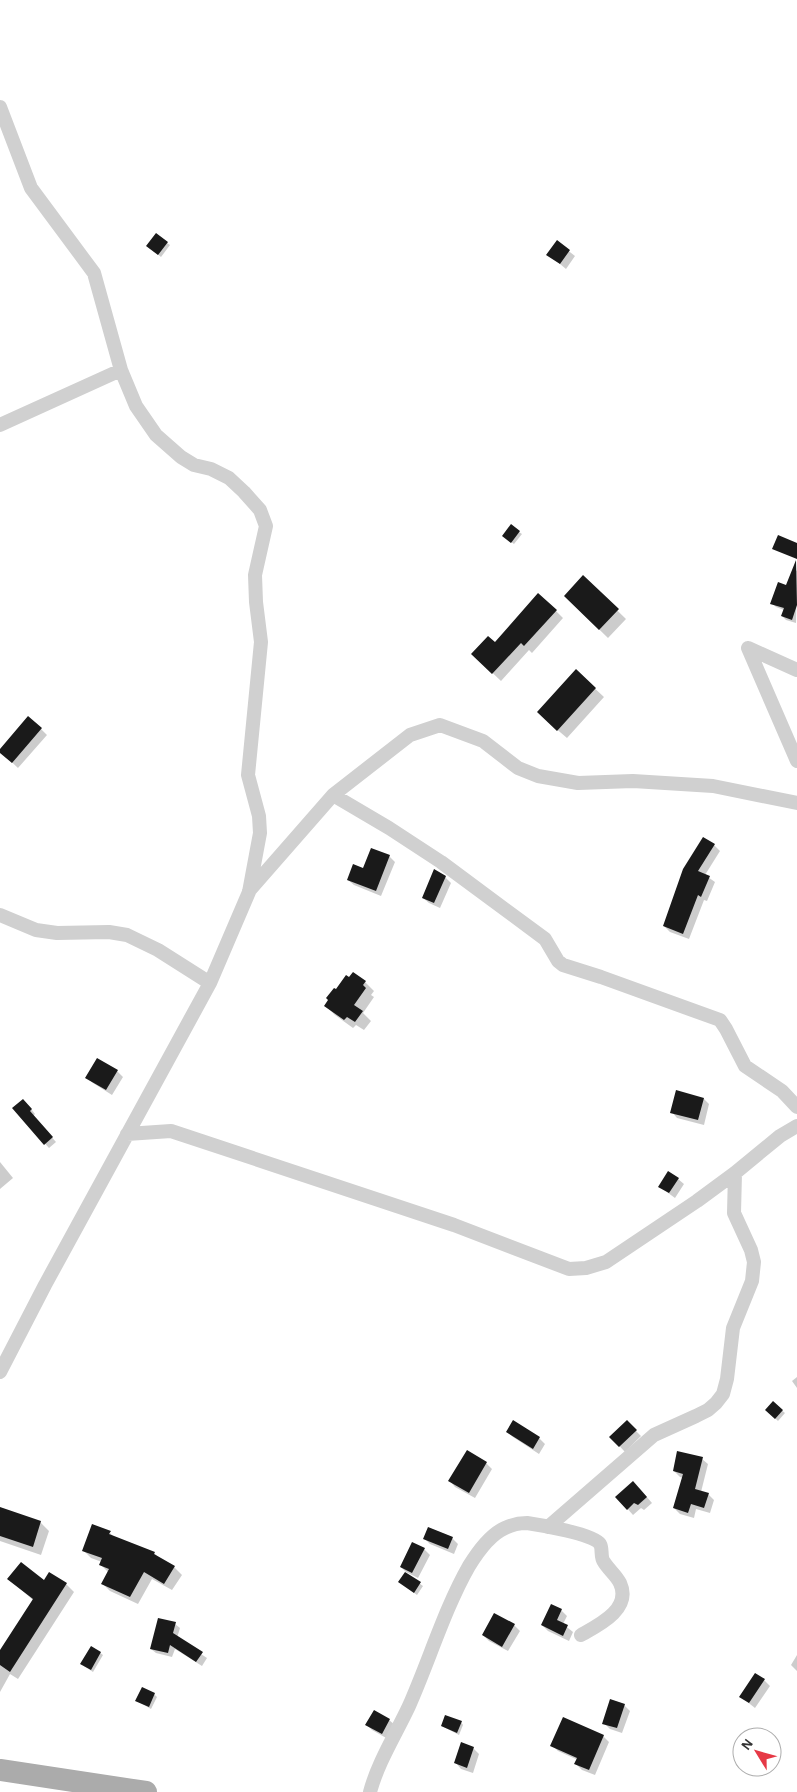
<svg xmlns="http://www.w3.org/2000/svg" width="797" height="1792" viewBox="0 0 797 1792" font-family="'Alegreya Sans',sans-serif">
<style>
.shadow{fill:#0003}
.building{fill:#1a1a1a}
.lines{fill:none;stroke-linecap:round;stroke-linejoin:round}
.minor{stroke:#d0d0d0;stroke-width:14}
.primary{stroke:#ababab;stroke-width:22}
</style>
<rect width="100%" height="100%" fill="#fff"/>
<!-- shadow -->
<path class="shadow" d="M557 242 575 256 566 269 548 254Z
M167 243 170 245 161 257 150 248Z
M519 532 522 534 514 544 506 538Z
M794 569 797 571 796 623 786 620 782 616 784 610 776 607 772 603 787 587Z
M583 577 626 619 608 638 565 596Z
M556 611 563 618 532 653 529 650 501 681 481 662 495 644Z
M576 671 604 697 567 738 547 721Z
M41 729 47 735 18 768 0 751Z
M714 845 720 851 705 875 715 882 707 901 704 900 689 939 670 932 664 926 684 870Z
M389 856 395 862 381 896 354 885 348 880Z
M445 877 451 883 440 908 429 903 423 898Z
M365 982 374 991 371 995 374 997 363 1013 371 1021 364 1030 356 1025 353 1028 335 1015 326 1006 336 991Z
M117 1071 123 1077 112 1095 93 1083 87 1078Z
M704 1099 709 1104 704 1125 677 1118 672 1112Z
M28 1105 35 1114 33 1116 56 1142 49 1148 13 1108Z
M0 1162 13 1178 0 1189Z
M678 1179 684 1184 675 1198 660 1187Z
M797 1377V1388L792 1381Z
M773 1403 785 1413 778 1421 767 1410Z
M627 1422 641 1436 625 1452 611 1437Z
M507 1432 539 1438 545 1444 539 1454 513 1437Z
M467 1452 486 1463 492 1469 475 1498 455 1487 450 1481Z
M702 1459 708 1464 701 1492 708 1494 714 1500 710 1513 696 1509 694 1518 680 1514 674 1508 683 1478 680 1477 674 1471Z
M639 1488 652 1503 644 1510 641 1508 633 1515 617 1497Z
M0 1509 40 1522 49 1531 41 1555 0 1541Z
M110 1533 115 1538 154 1553 160 1559 174 1567 182 1575 172 1590 152 1579 138 1604 110 1591 103 1584 109 1573 101 1565 102 1562 91 1558 83 1550Z
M424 1538H452L458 1544 454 1554 430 1544Z
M424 1549 430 1555 418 1578 406 1572 401 1567Z
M405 1573 423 1586 417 1595 399 1582Z
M50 1574 66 1584 74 1592 18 1679 10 1674 0 1692V1653L33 1600 9 1579 45 1582Z
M561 1610 567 1616 563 1624 573 1632 569 1641 548 1631 542 1625Z
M175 1624 180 1628 177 1638 207 1658 202 1666 175 1649 172 1657 156 1653 151 1649Z
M514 1625 520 1631 508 1651 489 1641 483 1635Z
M92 1647 103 1655 93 1672 84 1666Z
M797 1655V1671L791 1665Z
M764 1680 770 1686 755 1708 741 1697Z
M154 1694 157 1697 151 1709 137 1701Z
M624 1705 630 1711 622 1733 610 1729 604 1723Z
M389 1720 395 1725 388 1739 372 1730 367 1725Z
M461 1722 463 1725 459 1735 442 1726Z
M603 1736 609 1742 595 1775 582 1770 576 1764 578 1760 558 1751 552 1745Z
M473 1748 479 1754 473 1773 461 1769 456 1763Z"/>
<!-- building -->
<path class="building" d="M156 233 168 242 158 255 146 246Z
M557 240 570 250 560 264 546 255Z
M511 524 520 531 511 543 502 536Z
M778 535 797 543V559L772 549Z
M796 560 797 605 792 620 781 616 784 608 770 604 778 582 786 585Z
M583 575 619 609 599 630 564 596Z
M538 593 557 610 524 646 521 643 492 674 471 654 488 636 495 642Z
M576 669 596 688 557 731 537 712Z
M28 716 42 728 12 763 0 753V749Z
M703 837 715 844 698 871 710 876 701 897 698 895 683 934 663 926 683 869Z
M371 848 390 855 376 891 347 880 353 864 363 868Z
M434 869 446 876 434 903 422 898Z
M353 972 366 981 363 985 366 988 354 1005 363 1011 355 1022 347 1017 344 1020 324 1006 328 1000 326 998 334 988 336 989 346 975 349 977Z
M97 1058 118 1070 106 1090 85 1078Z
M676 1090 704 1098 698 1120 670 1113Z
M23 1099 32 1109 30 1111 53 1137 44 1145 12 1108Z
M668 1171 679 1178 669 1193 658 1187Z
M773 1401 783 1410 775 1419 765 1410Z
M513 1420 540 1437 533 1449 506 1432Z
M627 1420 637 1430 619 1447 609 1437Z
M467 1450 487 1462 469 1493 448 1481Z
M677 1451 703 1457 695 1489 709 1493 704 1508 691 1504 688 1513 673 1508 683 1474 673 1471Z
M633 1481 647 1497 638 1505 634 1503 627 1510 615 1497Z
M0 1507 41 1521 33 1547 0 1536Z
M92 1524 111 1531 109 1534 155 1552 154 1554 175 1566 164 1584 144 1572 130 1597 101 1584 109 1569 99 1565 102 1558 82 1551Z
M428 1527 453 1537 448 1549 423 1539Z
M412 1542 425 1548 412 1573 400 1567Z
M21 1562 44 1580 49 1572 67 1583 10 1672 0 1665V1650L33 1599 7 1579Z
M405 1572 421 1582 414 1593 398 1582Z
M551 1604 562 1609 557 1620 568 1625 563 1636 541 1625Z
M494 1613 515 1624 502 1647 482 1635Z
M158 1618 176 1622 173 1633 203 1652 196 1662 170 1645 168 1653 150 1649Z
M91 1646 101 1652 91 1670 80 1664Z
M755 1673 765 1679 749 1703 739 1697Z
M142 1687 155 1693 149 1707 135 1701Z
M610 1699 625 1704 617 1728 602 1724Z
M374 1710 390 1719 382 1734 365 1725Z
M445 1715 462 1721 457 1733 441 1726Z
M563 1717 604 1735 589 1770 574 1764 577 1758 550 1746Z
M461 1742 474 1747 467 1768 454 1763Z"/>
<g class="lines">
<!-- minor -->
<path class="minor" d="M0 107 31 188 94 273 121 370 136 406 156 435 181 457 194 465 211 469 229 478 244 492 260 510 266 526 255 575 256 602 261 642 248 775 259 816 260 833 249 892 210 983 45 1285 0 1372
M0 425 121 370
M748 648 797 761
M748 648 797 670
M333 795 389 828 441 862 545 939 558 961 563 965 601 977 720 1020 726 1029 745 1066 782 1091 797 1107
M249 891 333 795 410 735 440 725 483 741 518 768 538 776 578 783 633 781 713 786 797 803
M0 915 36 930 57 933 109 932 127 935 158 950 210 983
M127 1134 171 1131 454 1225 569 1269 586 1268 606 1262 697 1201 735 1173 780 1136 797 1126
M548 1527 654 1435 696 1416 708 1410 716 1403 723 1394 727 1379 733 1328 752 1281 754 1262 751 1250 734 1213 735 1173
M370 1792C378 1762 396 1734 409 1706 429 1661 445 1608 469 1566 477 1553 491 1534 505 1528 511 1525 521 1523 527 1523 541 1525 593 1534 600 1544 603 1549 600 1557 604 1562 609 1570 616 1575 620 1583 632 1609 599 1625 581 1635"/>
<!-- primary -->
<path class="primary" d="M0 1770 146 1792"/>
</g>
<!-- north arrow -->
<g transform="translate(757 1752) rotate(307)"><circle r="24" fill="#ffffff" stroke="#adadad"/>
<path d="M0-4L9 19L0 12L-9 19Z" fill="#e63946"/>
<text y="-8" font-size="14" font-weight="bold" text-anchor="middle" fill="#333333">N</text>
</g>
</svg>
